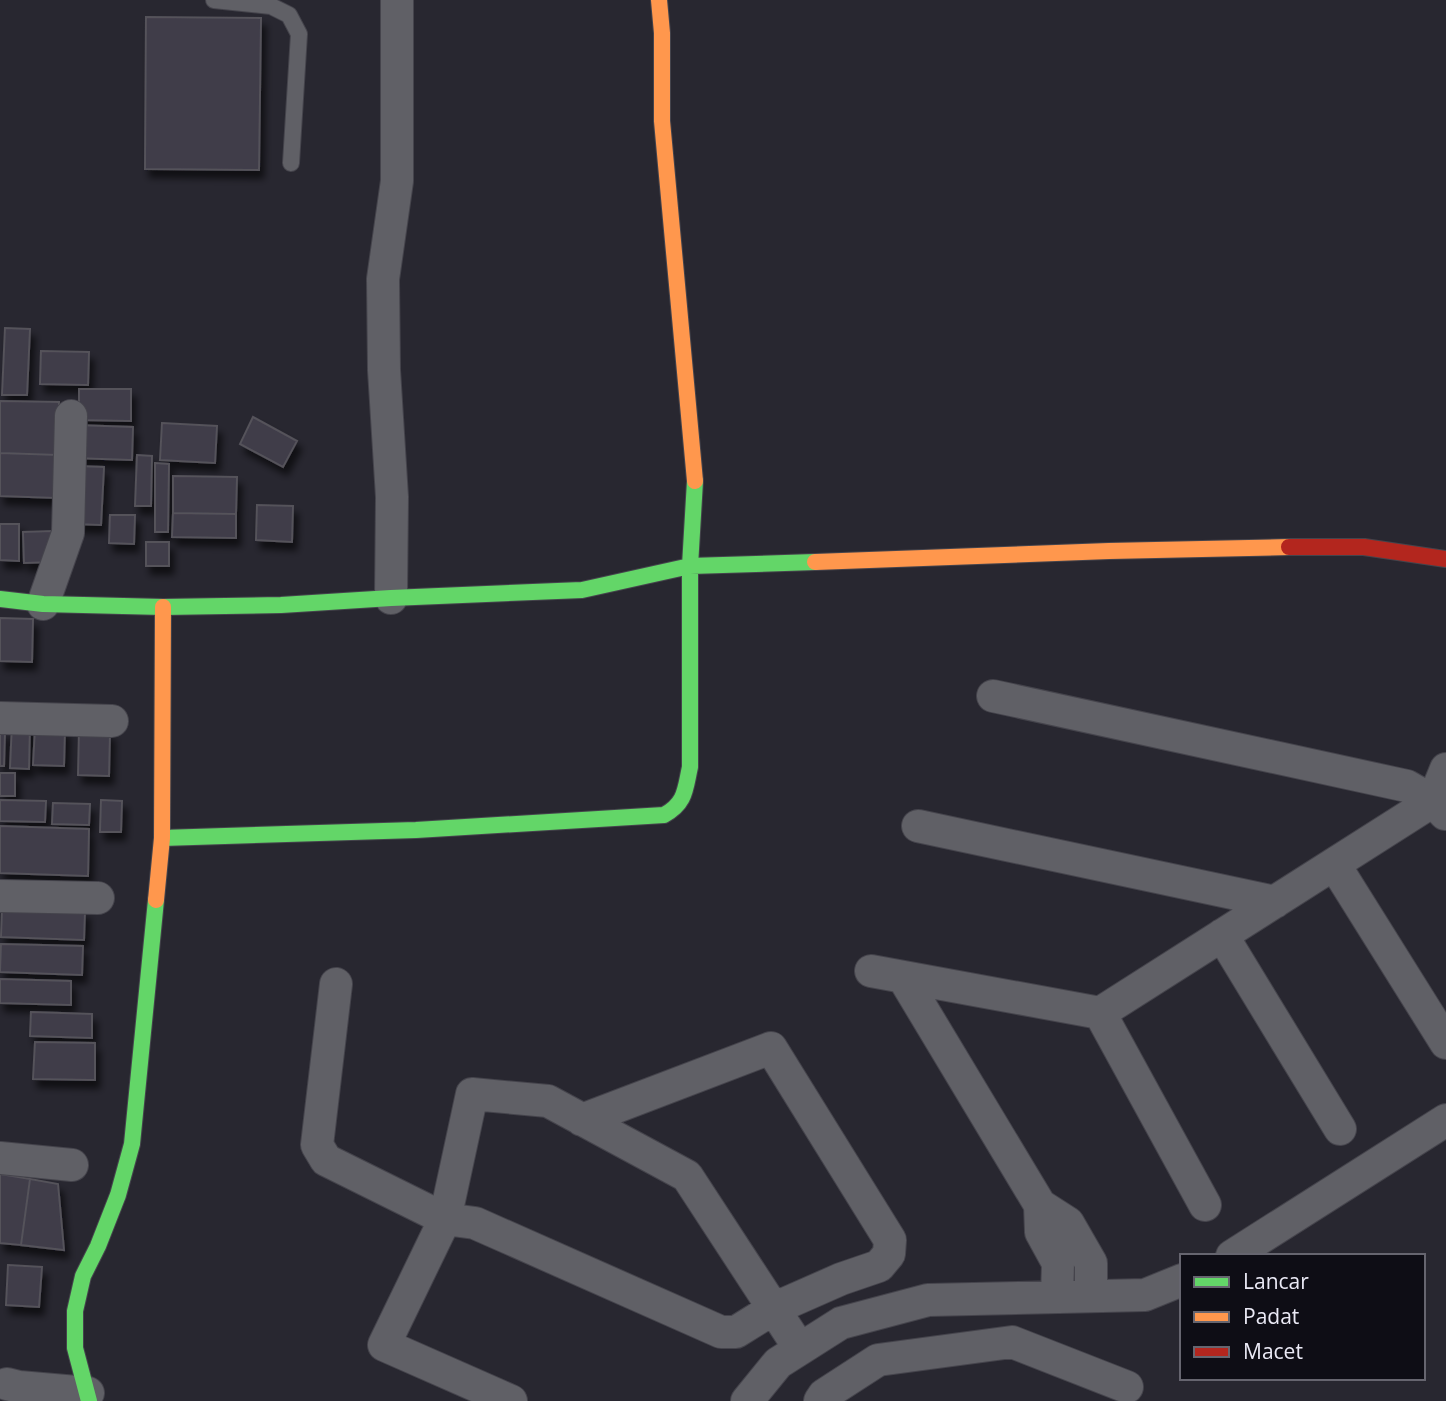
<svg xmlns="http://www.w3.org/2000/svg" width="1446" height="1401" viewBox="0 0 1446 1401" font-family="'Open Sans',sans-serif">
<style>
.building{fill:#3f3c4a;stroke:#54525a;stroke-width:2;filter:url(#shadow)}
.lines{fill:none;stroke-linecap:round;stroke-linejoin:round}
.lane-casing{stroke:#45444c;stroke-width:18}
.street-casing{stroke:#45444c;stroke-width:34}
.fast-casing{stroke:#45444c;stroke-width:18}
.slow-casing{stroke:#45444c;stroke-width:18}
.jam-casing{stroke:#45444c;stroke-width:18}
.lane{stroke:#606066;stroke-width:16}
.street{stroke:#606066;stroke-width:32}
.fast{stroke:#63d668;stroke-width:16}
.slow{stroke:#ff974d;stroke-width:16}
.jam{stroke:#b3261e;stroke-width:16}
</style>
<defs>
<filter id="shadow"><feDropShadow dx="4.5" dy="8" stdDeviation="3.5" flood-color="#0009"/></filter>
</defs>
<rect width="100%" height="100%" fill="#282730"/>
<!-- building -->
<path class="building" d="M146 17 261 18 259 170 145 169Z
M5 328 30 329 27 395H2Z
M41 351 89 352 88 385 40 384Z
M79 389H131V421L79 420Z
M0 401 59 402 58 455 0 453Z
M253 417 297 441 283 467 240 444Z
M162 423 217 426 215 463 160 460Z
M75 425 133 427 132 460 73 458Z
M0 453 58 455 57 498 0 496Z
M137 455 152 456 151 506H135Z
M155 463 169 464 168 532H155Z
M77 466 104 467 101 525 74 524Z
M173 476 237 477 236 514 173 513Z
M257 505 293 506 292 542 256 540Z
M173 513 236 514V538L172 537Z
M110 515H135L134 544 109 543Z
M0 524H19V561L0 560Z
M53 531V562L24 563 23 532Z
M146 542H169V566H146Z
M0 618 33 619 32 662 0 661Z
M12 724H30L29 769 10 768Z
M35 728 65 729 64 766 33 765Z
M79 731 110 732 109 776 78 775Z
M0 732H5L4 766H0Z
M0 773H15V796H0Z
M0 800 46 801 45 822 0 821Z
M101 800 122 801 121 832H100Z
M53 803 90 804 89 825 52 824Z
M0 826 89 829 88 876 0 873Z
M2 909 85 911 84 940 1 937Z
M1 944 83 946 82 975 0 972Z
M0 979 71 981V1005L0 1003Z
M31 1012 92 1014V1038L30 1036Z
M35 1042 95 1043V1080L33 1079Z
M0 1174 30 1179 21 1245 0 1243Z
M30 1179 58 1184 64 1250 21 1245Z
M8 1265 42 1267 39 1307 6 1305Z"/>
<g class="lines">
<!-- lane casing -->
<g class="lane-casing">
<path id="lane" d="M214 0 271 6 289 15 299 34 291 163"/>
</g>
<!-- street casing -->
<g class="street-casing">
<path id="street" d="M391 598 392 497 384 370 383 279 397 181V0
M43 604 68 533 71 416
M993 696 1407 786 1433 801 1445 814
M0 718 112 721
M918 826 1275 902
M1334 864 1446 1043
M0 896 98 898
M1222 935 1340 1129
M871 971 1100 1013 1433 801 1446 769
M903 977 1040 1205 1068 1223 1091 1263V1296
M336 984 317 1145 326 1160 445 1219 475 1223 721 1332H736L773 1309 841 1279 879 1266 889 1254 890 1240 771 1048 582 1120
M1100 1013 1205 1205
M0 1158 72 1165
M1040 1205 1041 1232 1058 1263 1057 1297
M1232 1256 1446 1120
M7 1384 19 1387 88 1393
M511 1401 384 1345 445 1219 472 1094 548 1101 687 1176 800 1349
M747 1401 778 1363 841 1323 928 1300 1145 1295 1182 1280
M820 1401 824 1395 878 1360 1012 1342 1127 1387"/>
</g>
<!-- fast casing -->
<g class="fast-casing">
<path id="fast" d="M0 599 43 604 163 607 281 605 391 598 582 590 690 566 815 562
M162 838 416 830 664 815C686 803 685 789 690 767V566L695 481
M89 1401 75 1348V1311L83 1276 98 1246 118 1195 132 1144 156 900"/>
</g>
<!-- slow casing -->
<g class="slow-casing">
<path id="slow" d="M659 0 662 33V121L695 481
M815 562 1109 551 1289 547
M156 900 162 838 163 607"/>
</g>
<!-- jam casing -->
<g class="jam-casing">
<path id="jam" d="M1289 547H1364L1446 559"/>
</g>
<!-- lane -->
<use href="#lane" class="lane"/>
<!-- street -->
<use href="#street" class="street"/>
<!-- fast -->
<use href="#fast" class="fast"/>
<!-- slow -->
<use href="#slow" class="slow"/>
<!-- jam -->
<use href="#jam" class="jam"/>
</g>
<!-- legend -->
<rect x="1180" y="1254" width="245" height="126" fill="#0e0d15" stroke="#66656f" stroke-width="2"/>
<rect x="1194" y="1277" width="35" height="10" fill="#63d668" stroke="#66656f" stroke-width="2"/>
<text x="1243" y="1289" font-size="21" fill="#ebeaf6">Lancar</text>
<rect x="1194" y="1312" width="35" height="10" fill="#ff974d" stroke="#66656f" stroke-width="2"/>
<text x="1243" y="1324" font-size="21" fill="#ebeaf6">Padat</text>
<rect x="1194" y="1347" width="35" height="10" fill="#b3261e" stroke="#66656f" stroke-width="2"/>
<text x="1243" y="1359" font-size="21" fill="#ebeaf6">Macet</text>
</svg>
